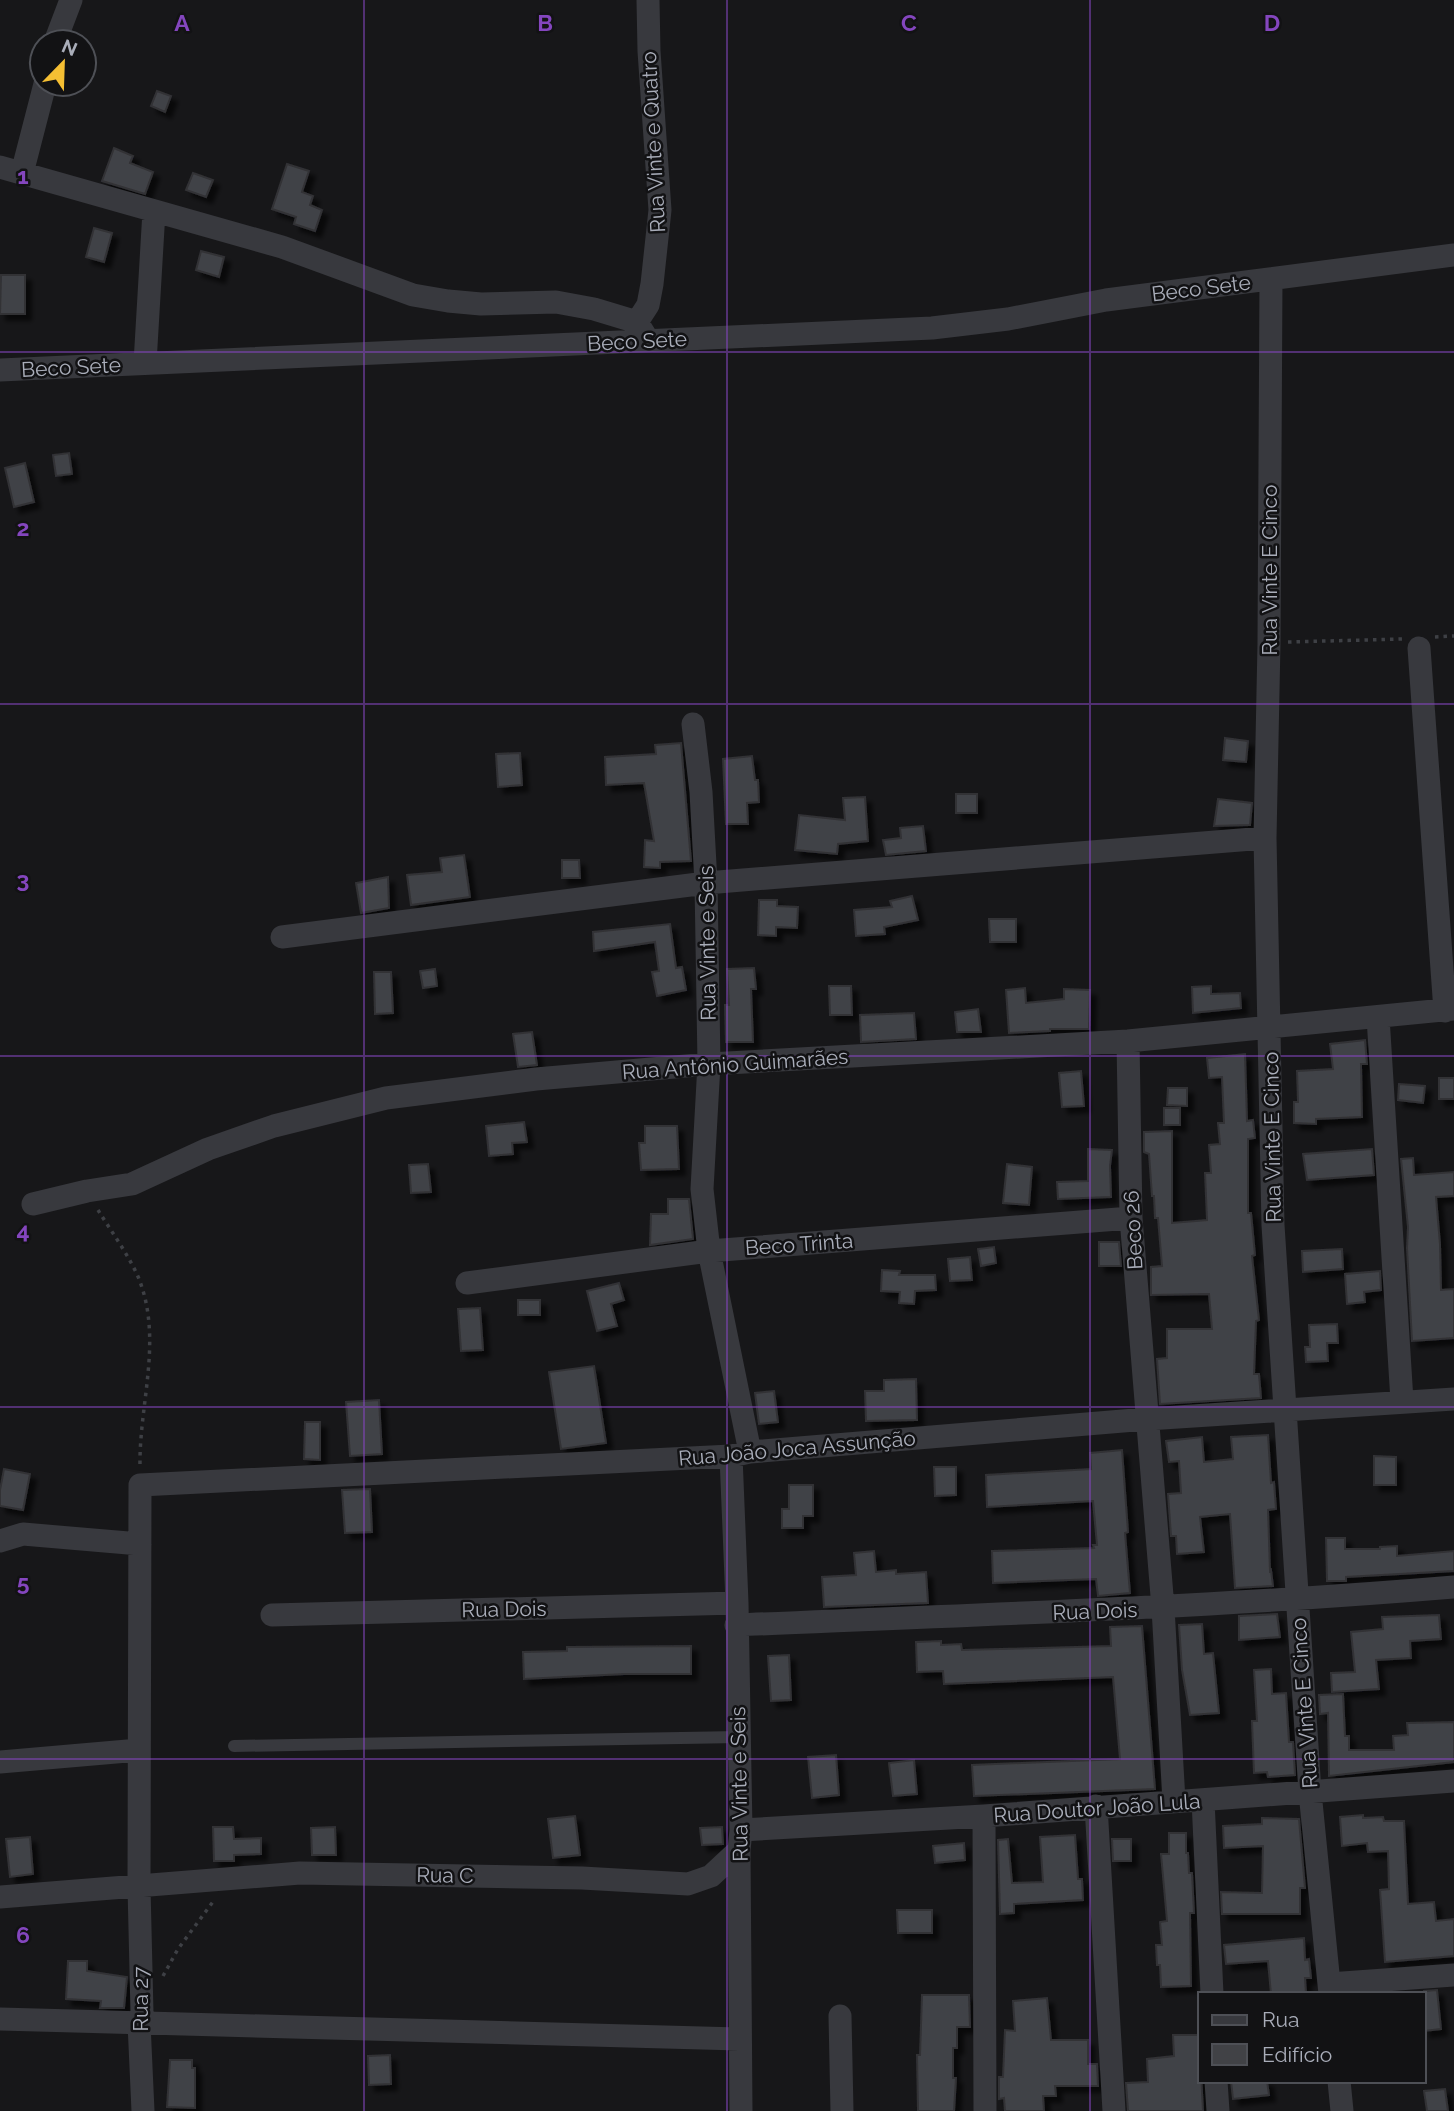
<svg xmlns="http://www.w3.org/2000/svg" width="1454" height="2111" viewBox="0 0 1454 2111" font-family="Raleway,sans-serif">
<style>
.building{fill:#414246;stroke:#313135;stroke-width:2;filter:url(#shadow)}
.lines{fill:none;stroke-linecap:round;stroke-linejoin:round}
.path{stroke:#3e4045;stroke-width:3.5;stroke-dasharray:3.5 5;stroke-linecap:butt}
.lane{stroke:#38393e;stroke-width:12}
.street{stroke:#38393e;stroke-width:23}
.grid{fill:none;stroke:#8446be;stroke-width:2;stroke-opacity:0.55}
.labels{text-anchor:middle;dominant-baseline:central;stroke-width:5;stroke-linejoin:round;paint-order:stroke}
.street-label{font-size:21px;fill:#a9adb9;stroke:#121214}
.grid-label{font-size:23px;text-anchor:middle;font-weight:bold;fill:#8446be;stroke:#121214;stroke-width:5;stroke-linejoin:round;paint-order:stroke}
</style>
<defs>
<filter id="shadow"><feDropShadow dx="6" dy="6" stdDeviation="2" flood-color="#0009"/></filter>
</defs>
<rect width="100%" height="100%" fill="#171719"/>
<!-- building -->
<path class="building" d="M157 91 171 96 165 112 151 106Z
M114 148 133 156 130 163 153 172 145 194 102 181Z
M287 164 309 171 302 192 313 196 310 205 322 210 315 231 294 224 296 217 272 209Z
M193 173 213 180 206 197 186 190Z
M94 228 112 233 104 262 86 257Z
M201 251 224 257 219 277 196 270Z
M1 275H25V314H0Z
M69 453 72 474 56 476 53 455Z
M25 463 34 502 14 507 5 468Z
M1225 738 1248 741 1246 762 1223 760Z
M681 743 691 861 660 862V868L644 867 645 840 654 841 644 783 606 785 605 757 656 754 655 745Z
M520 753 522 785 498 787 496 754Z
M752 756 755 780H758L759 802 747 803 748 824H726L723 759Z
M956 794H977V813H956Z
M865 797 868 841 838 844 837 854 795 850 799 815 845 820 843 798Z
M1218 799 1252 803 1250 825 1214 826Z
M923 826 926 851 886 855 883 840 901 838 900 828Z
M464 855 470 897 411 905 407 875 442 872 440 858Z
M562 860H579L580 878H562Z
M388 877 389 908 361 913 356 883Z
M912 896 918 920 884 927 885 934 856 936 854 910 892 907 890 901Z
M759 900H777V906L798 907 797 928 776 927V936L758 935Z
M989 919H1016V942H990Z
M670 924 676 968 682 967 686 990 657 996 652 972 659 971 655 942 594 951 593 932Z
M754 968 756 989H751L753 1042H726L725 1005H729L727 969Z
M435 969 437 986 423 988 420 971Z
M374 972H391L393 1013 375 1014Z
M829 986H851L852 1015H830Z
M1211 986V994L1240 993 1241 1008 1193 1013 1192 987Z
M1025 988 1026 1003 1064 999V989L1090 990 1089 1029H1050V1031L1009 1033 1006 990Z
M978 1009 981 1032H957L955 1012Z
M914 1013 916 1039 861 1042 860 1015Z
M532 1032 537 1065 518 1067 513 1034Z
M1365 1040 1367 1064H1361L1362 1117 1316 1119V1124L1294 1123V1102H1298L1297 1071 1333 1069 1330 1044Z
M1245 1054 1247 1121 1253 1120 1255 1138 1248 1139V1213H1251L1255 1255 1252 1256 1259 1320 1256 1321 1254 1374H1259L1261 1398 1160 1404 1157 1359 1167 1358V1329H1212L1209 1294 1151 1295V1267L1162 1266 1158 1218H1155L1154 1196H1152L1149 1154 1144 1152V1132L1172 1131V1223L1207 1220 1205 1173H1211L1209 1145 1220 1144 1218 1123H1224L1222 1077 1209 1078 1207 1058Z
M1081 1071 1084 1106 1062 1107 1059 1073Z
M1439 1078H1454V1099H1439Z
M1399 1084 1425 1086 1423 1103 1398 1100Z
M1168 1088H1187V1106L1167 1105Z
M1164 1108H1180V1125H1164Z
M524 1122 527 1142 512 1143 513 1154 489 1156 486 1126Z
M645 1126H677L679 1169 641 1170 639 1143H645Z
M1088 1149 1112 1150 1110 1166 1111 1197 1058 1199 1057 1182 1088 1181Z
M1372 1149 1374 1175 1307 1180 1303 1154Z
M1413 1158 1414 1175 1454 1172V1196L1436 1197 1440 1244 1441 1290 1454 1289V1338L1412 1341 1407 1248 1408 1227 1401 1159Z
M428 1164 431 1192 411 1193 409 1165Z
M1007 1164 1032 1167 1029 1205 1003 1203Z
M668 1199H689L693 1239 650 1245 651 1214H668Z
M1099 1242H1119L1121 1266H1099Z
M994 1247 996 1263 981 1266 978 1249Z
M1342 1249 1343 1269 1303 1272 1302 1251Z
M970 1257 972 1280 950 1281 948 1259Z
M882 1270 900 1271 899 1275H935L936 1290 915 1291 914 1304 899 1303 900 1292 881 1291Z
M1380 1271 1381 1290 1364 1292 1365 1302 1347 1304 1345 1274Z
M619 1283 624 1300 611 1304 617 1326 597 1331 587 1291Z
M518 1300H540V1315H518Z
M480 1308 483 1350 461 1351 458 1309Z
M1337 1324 1338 1343H1327L1328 1361 1306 1362 1305 1347H1310L1309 1325Z
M594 1366 606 1443 561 1449 549 1372Z
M916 1379 917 1420 866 1421 865 1391H884V1380Z
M774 1391 778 1422 759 1424 755 1393Z
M379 1400 382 1454 350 1456 346 1402Z
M305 1422H320V1460L304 1459Z
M1268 1435 1271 1483 1274 1482 1276 1509 1268 1510 1270 1571 1271 1570 1273 1586 1235 1588 1230 1514 1200 1517 1204 1552 1177 1554 1176 1536H1171L1168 1494 1181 1493 1179 1461 1169 1462 1166 1441 1202 1437 1204 1462 1233 1459 1231 1437Z
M1122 1450 1128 1532 1125 1533 1130 1593 1098 1596 1096 1579 993 1583 992 1551 1094 1548 1093 1545H1097L1093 1501 987 1507 986 1475 1091 1469 1090 1453Z
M1374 1456 1396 1457V1485H1374Z
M934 1467H956V1495L935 1496Z
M4 1469 30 1474 23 1510 0 1506V1490Z
M789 1485H813V1516H803V1528H782V1509H789Z
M370 1489 372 1532 345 1533 342 1490Z
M1326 1538H1345V1549H1380V1547L1397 1546V1556L1454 1551V1571L1346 1577V1581H1327Z
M874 1551 876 1572 896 1570V1574L926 1572 928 1603 824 1607 822 1577 856 1575 854 1553Z
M1277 1614 1280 1637 1239 1640V1616Z
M1439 1615 1441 1639 1410 1641 1411 1658 1376 1660 1379 1689 1332 1692 1331 1673 1355 1672 1351 1632 1383 1629 1382 1617Z
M1202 1624 1204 1654 1213 1653 1219 1713 1190 1715 1182 1670 1179 1625Z
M1142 1626 1155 1789 974 1796 972 1765 1120 1759 1113 1677 944 1684 943 1671 917 1672 916 1642 941 1641V1645L961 1644 962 1650 1111 1646 1110 1627Z
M691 1646V1674H625L524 1679 523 1652 567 1651V1647Z
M789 1655 791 1700 771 1701 768 1656Z
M1271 1669 1272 1694 1286 1693 1289 1742H1293L1295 1775 1268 1777 1267 1772 1254 1773 1252 1721H1257L1254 1670Z
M1343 1694 1345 1736H1349V1750H1394L1393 1736 1408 1735 1407 1723 1454 1722V1762L1329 1776 1328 1713 1320 1714 1319 1695Z
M836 1755 839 1795 812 1798 808 1757Z
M914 1760 917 1794 893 1796 889 1763Z
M1363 1815V1818L1383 1817 1384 1821H1404L1408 1904 1434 1902 1436 1921 1454 1919V1956L1385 1962 1380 1890 1389 1889 1388 1851 1368 1852 1367 1843 1342 1846 1340 1817Z
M575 1816 580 1855 553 1858 548 1819Z
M1262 1818 1299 1819 1305 1888H1300V1914H1222L1221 1892 1262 1893 1263 1846 1224 1848 1223 1826 1262 1824Z
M213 1827H233L234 1839 261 1838V1854L234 1855V1861H214Z
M335 1827 336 1855H312L311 1828Z
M722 1827 723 1844 702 1845 700 1828Z
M1169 1833H1186V1853H1188L1189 1873H1192L1194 1913H1190L1191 1986 1161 1987 1160 1965H1157L1156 1945H1162L1160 1922 1167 1921 1161 1854H1169Z
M1075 1835 1078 1879H1082L1083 1900 1014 1904V1913L1000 1914 998 1840 1008 1839 1012 1883 1043 1882 1040 1837Z
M30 1837 33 1874 10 1877 6 1839Z
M1112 1839H1131V1861H1113Z
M964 1843 965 1860 935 1863 933 1846Z
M897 1910H932V1933H898Z
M1304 1938 1305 1960 1309 1959 1311 1978H1305L1306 1994H1271L1268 1961 1226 1964 1224 1945Z
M68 1961H87V1971L127 1977 124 2008H100L101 2001 66 1999Z
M1437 1990 1441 2029 1424 2031V1991Z
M922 1995H969L970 2027H957V2048H953V2078H956L954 2111H918L917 2055H920Z
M1047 1998 1051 2040H1088V2064H1097L1098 2086H1055L1056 2096H1043L1044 2111H1005L1004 2098 999 2099V2077H1003L1005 2030 1015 2031 1013 2001Z
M1173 2035H1199L1203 2111H1128L1126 2083 1148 2082 1147 2059 1174 2056Z
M390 2055 391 2084 369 2085 368 2056Z
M170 2060H192V2068H195V2108L167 2107Z
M1231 2081H1267L1269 2095 1233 2099Z
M1445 2089 1448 2111H1427L1424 2091Z"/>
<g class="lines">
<!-- path -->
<path class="path" d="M1435 637 1454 636
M1288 642 1403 639
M98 1210C111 1231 130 1257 139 1279 163 1340 139 1404 140 1466
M163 1976 178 1949 215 1899"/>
<!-- lane -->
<path class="lane" d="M234 1746 739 1737"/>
<!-- street -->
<path class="street" d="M55 42 71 0
M0 167 282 247 413 295 448 301 481 304 556 302 594 309 637 322 648 340
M22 173 45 84
M1271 279 1269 643 1265 838 1273 1225 1310 1792 1330 1994
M637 322 648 305 652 284 660 210 649 51 648 0
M145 363 154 211
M0 370 932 328 1008 319 1106 300 1454 255
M1419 648 1445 1011
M693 724 701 792 706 883 709 1064 702 1189 709 1251 750 1452
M282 937 706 883 1265 838
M1378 1017 1402 1401
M1128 1041 1131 1218 1163 1608 1174 1801
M33 1204 87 1191 132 1184 208 1149 274 1126 386 1098 536 1079 709 1064 1128 1041 1454 1009
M467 1283 709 1251 1131 1218
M731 1456 737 1603 741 1830 739 1850 741 2111
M0 1541 23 1534 140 1544
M272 1615 737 1603
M736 1625C976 1615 1215 1607 1454 1587
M0 1762 139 1750
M1203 1800 1212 1994
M1096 1806 1114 2111
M984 1816 985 2111
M741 1830 984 1816 1454 1781
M0 1897 300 1873 582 1878 688 1884 711 1876 739 1850
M1329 1984 1454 1975
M840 2016 842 2111
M0 2019 739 2039
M1216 2081 1218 2111
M1339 2081 1342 2111
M143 2111 139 2023 142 2013 139 1887 140 1485 731 1456 750 1452 1147 1419 1454 1399"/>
</g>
<!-- grid -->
<path class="grid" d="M364 0V2111M727 0V2111M1090 0V2111M0 352H1454M0 704H1454M0 1056H1454M0 1407H1454M0 1759H1454"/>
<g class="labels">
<!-- street labels -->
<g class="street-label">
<text transform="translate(653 142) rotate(-93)">Rua Vinte e Quatro</text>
<text transform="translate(1201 288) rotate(-7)">Beco Sete</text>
<text transform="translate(637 341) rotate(-3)">Beco Sete</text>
<text transform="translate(71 367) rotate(-3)">Beco Sete</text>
<text transform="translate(1269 570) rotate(-90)">Rua Vinte E Cinco</text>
<text transform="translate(707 943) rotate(-91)">Rua Vinte e Seis</text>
<text transform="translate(735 1064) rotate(-4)">Rua Antônio Guimarães</text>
<text transform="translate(1272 1137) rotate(-91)">Rua Vinte E Cinco</text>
<text transform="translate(1133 1230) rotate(-93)">Beco 26</text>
<text transform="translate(799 1244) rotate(-4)">Beco Trinta</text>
<text transform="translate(797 1448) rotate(-5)">Rua João Joca Assunção</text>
<text transform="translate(504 1609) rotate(-1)">Rua Dois</text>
<text transform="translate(1095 1611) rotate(-2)">Rua Dois</text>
<text transform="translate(1304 1703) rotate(-94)">Rua Vinte E Cinco</text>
<text transform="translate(739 1784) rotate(-91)">Rua Vinte e Seis</text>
<text transform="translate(1097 1808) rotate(-4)">Rua Doutor João Lula</text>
<text transform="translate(445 1875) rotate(1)">Rua C</text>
<text transform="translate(140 1999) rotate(-90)">Rua 27</text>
</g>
</g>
<g class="grid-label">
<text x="182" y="31">A</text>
<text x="545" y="31">B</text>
<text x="909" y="31">C</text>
<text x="1272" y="31">D</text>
<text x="23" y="184">1</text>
<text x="23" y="536">2</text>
<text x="23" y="888">3</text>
<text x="23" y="1239">4</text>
<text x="23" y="1591">5</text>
<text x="23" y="1943">6</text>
</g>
<!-- legend -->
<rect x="1198" y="1992" width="228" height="91" fill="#121214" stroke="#4e5056" stroke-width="2"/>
<rect x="1212" y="2015" width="35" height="10" fill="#38393e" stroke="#4e5056" stroke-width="2"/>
<text x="1262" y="2027" font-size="21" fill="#a9adb9">Rua</text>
<rect x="1212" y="2044" width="35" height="21" fill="#414246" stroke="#4e5056" stroke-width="2"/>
<text x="1262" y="2062" font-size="21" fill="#a9adb9">Edifício</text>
<!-- north arrow -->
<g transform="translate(63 63) rotate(23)"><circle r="33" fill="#121214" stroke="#4e5056" stroke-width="2"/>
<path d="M0-5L12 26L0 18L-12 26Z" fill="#f5bf33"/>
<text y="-10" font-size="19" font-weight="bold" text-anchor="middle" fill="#a9adb9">N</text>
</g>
</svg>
